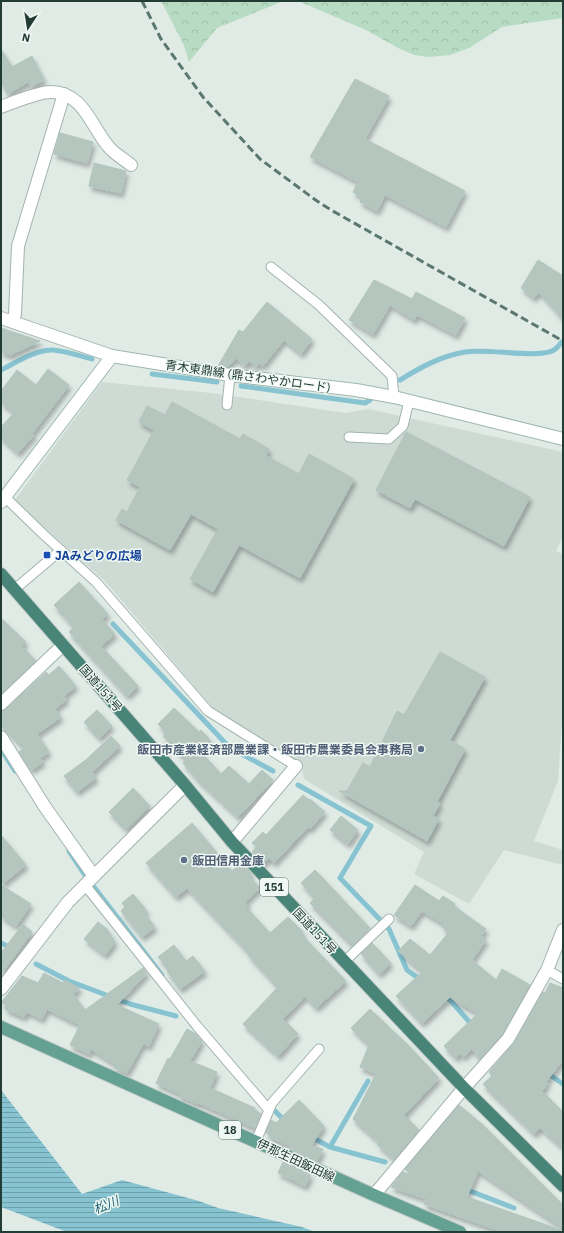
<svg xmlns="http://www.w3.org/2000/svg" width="564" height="1233" viewBox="0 0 564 1233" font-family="'IBM Plex Sans','Noto Sans JP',sans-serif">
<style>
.built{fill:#cedbd5}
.forest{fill:url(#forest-crowns)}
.water{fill:url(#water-rules)}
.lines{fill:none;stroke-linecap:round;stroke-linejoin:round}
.stream{stroke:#87c3d1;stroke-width:5}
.building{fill:#b5c6bf;stroke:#b2c4be;filter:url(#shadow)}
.service-casing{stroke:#a3b3ad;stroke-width:11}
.minor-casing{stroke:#a3b3ad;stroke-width:14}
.tertiary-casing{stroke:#a3b3ad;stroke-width:14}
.secondary-casing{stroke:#9fb7af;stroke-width:14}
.primary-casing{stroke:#c1c8c6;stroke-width:14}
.trunk-casing{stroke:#c1c8c6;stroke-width:14}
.service{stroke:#fff;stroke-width:9}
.minor{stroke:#fff;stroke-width:12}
.tertiary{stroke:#fff;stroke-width:12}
.secondary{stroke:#fff;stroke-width:12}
.primary{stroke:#64a193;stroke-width:12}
.trunk{stroke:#488478;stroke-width:12}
.rail{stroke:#5b7770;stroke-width:3;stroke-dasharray:8 4;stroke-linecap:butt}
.transit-dot{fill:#1a4fb4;stroke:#f0f8f4;stroke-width:1.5}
.service-dot{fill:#5c6f8a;stroke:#f0f8f4;stroke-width:1.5}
.labels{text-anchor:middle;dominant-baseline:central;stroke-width:3;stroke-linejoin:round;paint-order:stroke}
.shield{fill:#f0f8f4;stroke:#5f746e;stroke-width:1}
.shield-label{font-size:11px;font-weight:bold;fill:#213b35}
.street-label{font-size:12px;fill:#213b35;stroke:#f0f8f4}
.transit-label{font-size:12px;font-weight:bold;fill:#164399;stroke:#f0f8f4;text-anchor:start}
.service-label{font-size:12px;font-weight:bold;fill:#4e5e75;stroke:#f0f8f4;text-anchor:end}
.water-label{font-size:13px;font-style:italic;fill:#1b6477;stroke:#f0f8f4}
</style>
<defs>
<pattern id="forest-crowns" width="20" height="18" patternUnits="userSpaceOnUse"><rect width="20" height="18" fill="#b8dcc3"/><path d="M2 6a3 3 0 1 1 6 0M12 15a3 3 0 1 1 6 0" fill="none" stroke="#9ebea8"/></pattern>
<pattern id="water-rules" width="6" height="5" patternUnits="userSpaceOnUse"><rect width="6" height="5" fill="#87c3d1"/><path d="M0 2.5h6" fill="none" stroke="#6ea0aa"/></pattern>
<filter id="shadow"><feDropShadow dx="2.5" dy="4.5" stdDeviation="2" flood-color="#0004"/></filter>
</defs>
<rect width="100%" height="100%" fill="#e0ebe6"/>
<!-- built -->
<path class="built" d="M102 382 212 393 345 413 368 409 563 452V537L556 551 563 554V708L558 781 534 841 563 850V865L504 850 469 904 414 874 424 852 304 779 302 768 246 729 211 706 105 581 14 501Z"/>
<!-- forest -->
<path class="forest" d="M161 1H284L217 28 189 62 183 43Z
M298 1H563V18L502 27 469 48 450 55 429 57 414 55 398 48 366 30Z"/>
<!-- water -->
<path class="water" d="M1 1090 82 1194 122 1180 199 1201 218 1208 302 1227 315 1232H67L1 1207Z"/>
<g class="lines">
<!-- stream -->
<path class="stream" d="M1 370C15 363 37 349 53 350 66 351 80 356 92 359
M152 374 217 382
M400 380C421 367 441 356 465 352 487 348 538 359 554 350 557 348 560 344 563 341
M241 386 365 403 370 400
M113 624 229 747 273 771
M1 749 15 771
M298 785 371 826 340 878 389 929 407 970 422 981
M69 851 85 875
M94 887 162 975
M1 943 11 948
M36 964 69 981 130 1004 176 1016
M444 996 449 999 473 1026
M546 1072 563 1084
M275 1111 285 1121
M311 1137 330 1147 385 1162
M330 1147 368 1081
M465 1189 514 1208"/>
</g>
<!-- building -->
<path class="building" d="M1 49 12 67 32 56 44 80 31 87 28 82 8 94 1 82Z
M355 79 389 96 365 139 465 191 446 227 385 195 377 211 360 202 362 197 353 192 358 182 310 157Z
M60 133 93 142 87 163 54 154Z
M94 163 126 171 121 193 89 186Z
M538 260 563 276V319L539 292 534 298 521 288Z
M374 280 412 299 416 292 465 318 456 335 417 315 414 320 390 305 373 334 349 320Z
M267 302 312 339 301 354 284 340 263 366 259 363 256 367 249 361 245 366 236 358 228 367 218 366 239 330 243 332Z
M1 328 40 341 10 355 1 352Z
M48 369 69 385 32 434 34 435 18 453 1 438V427L14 413 1 402V391L17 370 36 385Z
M172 402 240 439 243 434 269 449 266 456 299 474 309 454 354 479 300 578 239 545 213 592 190 579 218 529 191 514 170 550 116 520 122 509 127 512 140 487 127 480 154 430 139 422 147 406 165 415Z
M406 432 530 497 504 546 415 499 410 508 376 490Z
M79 582 108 614 102 619 115 634 101 646 138 686 127 696 69 632 74 627 54 605Z
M1 618 26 642 22 646 36 661 1 694Z
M440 652 485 677 450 740 465 749 437 802 440 803 433 816 439 819 427 841 339 791H347L363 763 370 767 397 711 404 715Z
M59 666 76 686 64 696 67 699 55 709 61 717 37 734 49 752 40 758 43 762 31 770 19 752 24 748 1 725V711L6 709 46 672 49 675Z
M174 708 199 732 201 730 211 741 200 751 221 774 229 766 249 784 262 770 273 780 238 817 200 782 183 763 186 760 163 736 166 733 158 724Z
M97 710 112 726 99 738 84 722Z
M111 736 120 746 92 772 96 778 77 792 64 776 87 759Z
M133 788 150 806 126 829 109 812Z
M303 795 309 800 310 799 325 812 310 829 308 827 274 863 269 858 263 864 252 852 257 847 252 843 263 832 266 835Z
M341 816 358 830 348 844 330 830Z
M192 823 232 871 241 863 252 874 249 876 260 888 245 902 248 905 246 907 270 933 288 917 303 932 301 934 346 981 316 1008 305 996 283 1019 298 1034 278 1056 243 1024 278 987 248 955 250 954 187 888 176 897 146 863Z
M1 835 26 865 1 885 31 904 16 926 1 916Z
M315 870 370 928 353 946 310 903 315 898 301 883Z
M415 885 439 901 443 896 455 904 454 906 486 929 481 936 486 940 472 960 496 980 502 969 530 985 502 1035 480 1059 472 1049 463 1057 460 1053 456 1058 444 1046 478 1013 457 1002 450 997 422 1023 396 996 422 972 398 951 410 939 430 955 449 932 442 927 444 924 422 911 411 926 394 915Z
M133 894 147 911 144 913 155 927 142 937 121 911 125 907 122 903Z
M98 922 107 929 115 942 105 955 84 939Z
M23 924 32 932 1 974V953Z
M372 943 391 963 379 974 361 954Z
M174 945 186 961 193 956 205 971 180 989 167 971 169 969 158 957Z
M143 968 147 973 117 1005 159 1024 149 1046 143 1044 127 1073 114 1068 116 1065 91 1049 89 1054 70 1045 80 1025 47 1009 42 1019 27 1012 24 1017 5 1009 7 1005 1 1003 22 976 38 983 44 973 63 983 65 980 80 988 73 994 85 1010Z
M550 983 563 988V1060L546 1082 548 1083 542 1091 563 1112V1148L540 1128 534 1134 483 1084 492 1076 489 1072 514 1043 543 992 545 993Z
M370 1009 407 1044 439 1078 404 1115 419 1130 394 1159 378 1145 380 1143 353 1119 376 1074 360 1067 369 1045 351 1028Z
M187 1029 196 1034 202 1041 190 1061 217 1072 210 1088 255 1108 254 1109 261 1114 255 1128 199 1103 198 1104 179 1096 180 1094 156 1083 168 1058 170 1059Z
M299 1100 324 1126 311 1146 323 1149 317 1161 289 1149 290 1146 269 1137 270 1135 266 1133 271 1120 276 1123Z
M459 1105 482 1124 563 1205V1228L478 1171 467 1197 561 1230 560 1232H503L424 1204 426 1199 391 1187 403 1172 411 1175 405 1169Z
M283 1162 311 1175 305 1186 278 1173Z"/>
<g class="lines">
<!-- service casing -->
<g class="service-casing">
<path id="service" d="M271 267 319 305 392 376 394 397
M227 405 230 375
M349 437 389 439 403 426 409 401
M5 497 43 534 96 582 208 711 296 766
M15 589 61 550
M85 885 197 1026 269 1110
M344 962 389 919
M547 970 563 979
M256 1141 272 1103 319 1049"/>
</g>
<!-- minor casing -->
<g class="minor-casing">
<path id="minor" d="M1 107C14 102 38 92 51 92 83 92 91 126 108 146 114 154 124 159 131 165
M12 321 15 314 18 246 64 94
M1 704 63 645
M1 737 45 807 94 876
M232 842 296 766
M1 989 68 902 185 785
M374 1195 464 1088 508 1039 547 970 563 930"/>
</g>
<!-- tertiary casing -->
<g class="tertiary-casing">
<path id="tertiary" d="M1 318 112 356"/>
</g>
<!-- secondary casing -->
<g class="secondary-casing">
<path id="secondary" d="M1 502 112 356 230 375 356 390 394 397 563 439"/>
</g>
<!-- primary casing -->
<g class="primary-casing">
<path id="primary" d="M1 1027 374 1195 460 1232"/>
</g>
<!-- trunk casing -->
<g class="trunk-casing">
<path id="trunk" d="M1 574 185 785 232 842 464 1088 563 1186"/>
</g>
<!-- service -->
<use href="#service" class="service"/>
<!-- minor -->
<use href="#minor" class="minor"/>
<!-- tertiary -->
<use href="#tertiary" class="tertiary"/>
<!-- secondary -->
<use href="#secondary" class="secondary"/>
<!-- primary -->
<use href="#primary" class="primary"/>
<!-- trunk -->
<use href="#trunk" class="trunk"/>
<!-- rail -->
<path class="rail" d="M142 1 161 39 203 97 260 159 317 201 331 210 563 341"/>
</g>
<!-- markers -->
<rect class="transit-dot" x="43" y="551" width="8" height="8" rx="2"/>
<g class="service-dot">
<circle cx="421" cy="749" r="4"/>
<circle cx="184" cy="860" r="4"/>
</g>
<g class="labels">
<!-- shield labels -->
<g class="shield">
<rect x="260" y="878" width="28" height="18" rx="3"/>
<rect x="219" y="1121" width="22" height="18" rx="3"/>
</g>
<g class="shield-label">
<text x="274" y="887">151</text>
<text x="230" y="1130">18</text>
</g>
<!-- street labels -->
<g class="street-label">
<text transform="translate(248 376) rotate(8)">青木東鼎線 (鼎さわやかロード)</text>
<text transform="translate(101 688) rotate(49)">国道151号</text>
<text transform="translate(315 931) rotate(47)">国道151号</text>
<text transform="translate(296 1160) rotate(25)">伊那生田飯田線</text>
</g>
<!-- transit labels -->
<g class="transit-label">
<text x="55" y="555">JAみどりの広場</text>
</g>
<!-- service labels -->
<g class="service-label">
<text x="413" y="749">飯田市産業経済部農業課・飯田市農業委員会事務局</text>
<text x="192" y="860" text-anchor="start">飯田信用金庫</text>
</g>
<!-- water labels -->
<g class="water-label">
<text transform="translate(106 1205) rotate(-22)">松川</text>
</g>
</g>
<!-- border -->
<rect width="564" height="1233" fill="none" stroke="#213b35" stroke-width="4"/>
<!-- north arrow -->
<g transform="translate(28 28) rotate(192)" stroke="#f0f8f4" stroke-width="3" paint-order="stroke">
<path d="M0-3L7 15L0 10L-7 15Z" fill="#213b35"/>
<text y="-6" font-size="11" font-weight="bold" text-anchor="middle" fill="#213b35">N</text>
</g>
</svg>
